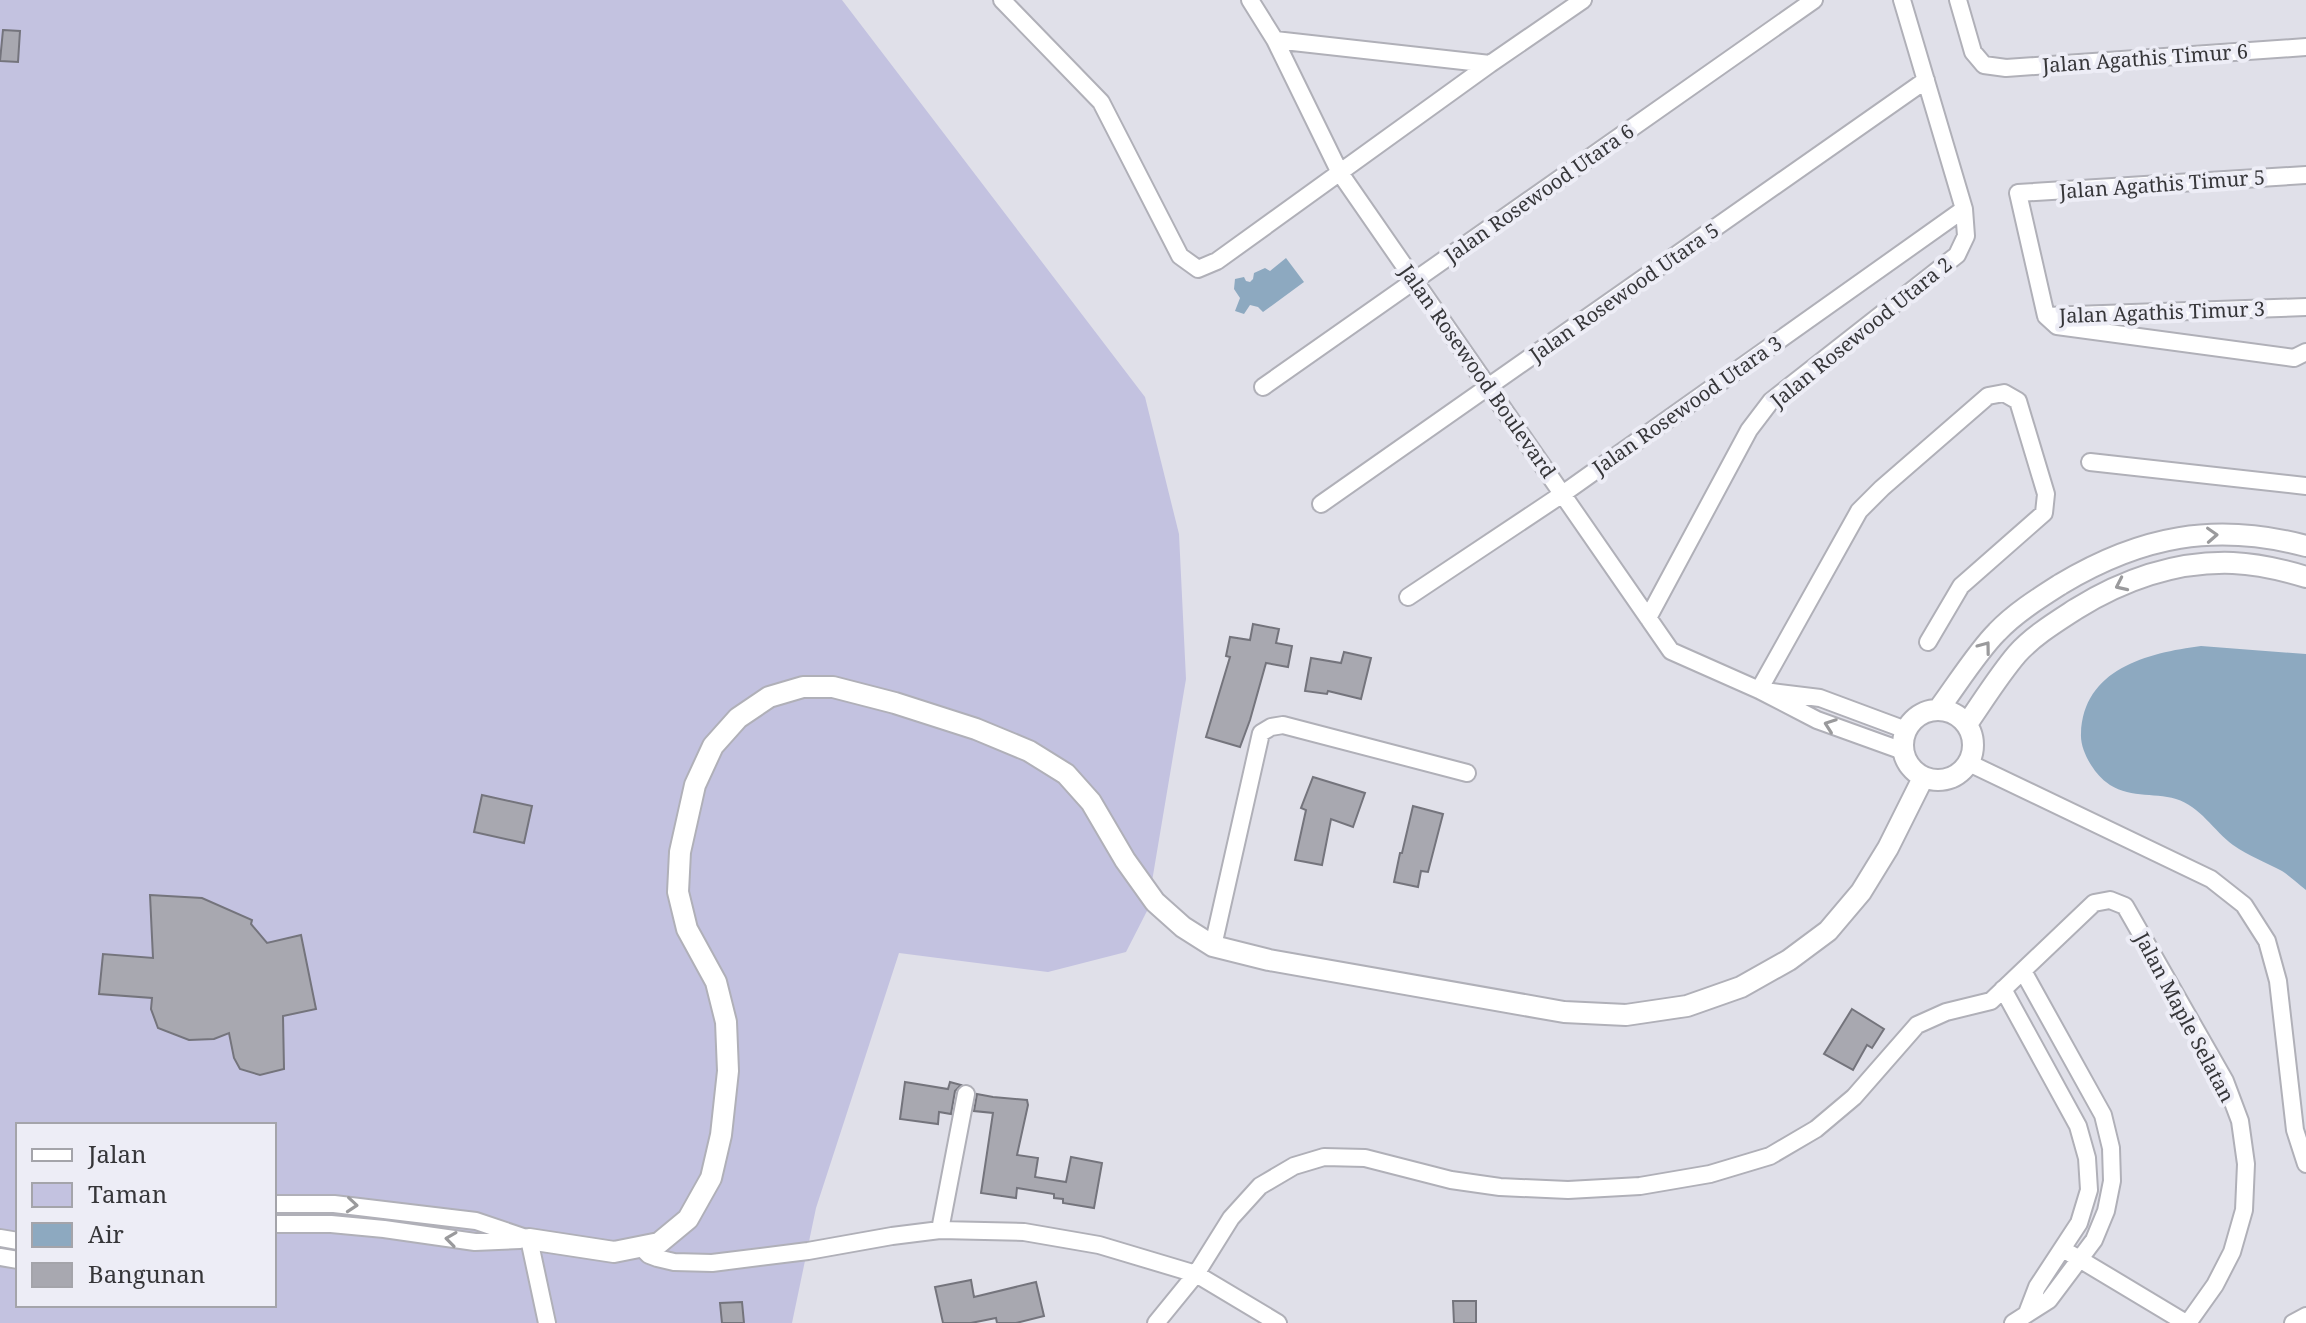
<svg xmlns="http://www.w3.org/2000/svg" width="2306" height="1323" viewBox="0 0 2306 1323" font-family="'Noto Serif',serif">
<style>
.green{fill:#c3c2e0;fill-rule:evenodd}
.water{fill:#8da9c0}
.building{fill:#a8a8b0;stroke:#74747c;stroke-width:2}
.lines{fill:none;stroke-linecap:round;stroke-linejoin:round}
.minor-casing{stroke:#b0b0b8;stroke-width:20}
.tertiary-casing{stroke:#b0b0b8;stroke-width:24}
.minor{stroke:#fff;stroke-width:16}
.tertiary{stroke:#fff;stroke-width:20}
.oneway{stroke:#9a9a9c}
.labels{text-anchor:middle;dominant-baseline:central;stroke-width:8;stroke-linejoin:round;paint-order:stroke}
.street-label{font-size:20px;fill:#363639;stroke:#ededf6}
</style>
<rect width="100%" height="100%" fill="#e0e0e9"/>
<!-- green -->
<path class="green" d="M0 0H842L1145 397 1179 534 1186 679 1147 911 1126 952 1048 972 899 953 816 1208 792 1323H0ZM18 1125H274V1305H18Z"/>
<!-- water -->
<path class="water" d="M1286 258 1304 282 1263 312 1258 307 1250 305 1244 314 1235 311 1240 298 1234 289 1235 279 1244 277 1246 281 1250 282 1253 279 1254 273 1265 268 1270 271Z
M2201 646 2306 654V890C2298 884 2290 876 2282 871 2265 862 2249 856 2233 845 2214 831 2200 806 2176 799 2153 792 2127 799 2106 782 2093 772 2080 750 2081 734 2083 669 2147 653 2201 646Z"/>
<!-- building -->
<path class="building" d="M3 30 20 31 18 62 0 61Z
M1253 624 1279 629 1276 643 1292 646 1288 667 1266 663 1250 720 1240 747 1206 737 1230 657 1226 656 1230 637 1250 640Z
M1344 652 1371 658 1361 699 1328 691 1327 694 1305 691 1311 658 1341 663Z
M1313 777 1365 793 1353 827 1331 819 1322 865 1295 860 1306 810 1301 808Z
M482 795 532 806 524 843 474 832Z
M1413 806 1443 814 1428 872 1421 871 1418 887 1394 882 1400 853H1402Z
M150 895 202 898 252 920 251 924 267 943 301 935 316 1009 283 1016 284 1069 260 1075 240 1069 234 1058 229 1033 214 1039 189 1040 158 1028 151 1009 152 998 99 994 103 954 153 958Z
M1852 1009 1884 1029 1872 1048 1867 1045 1853 1070 1824 1054Z
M905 1082 948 1089 950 1082 961 1085 955 1091 951 1114 939 1112 938 1124 900 1119Z
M977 1094 993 1097 1027 1100 1028 1105 1017 1155 1038 1158 1035 1177 1066 1182 1071 1157 1102 1163 1094 1208 1063 1203V1199L1054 1198V1194L1017 1188 1016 1198 981 1193 993 1113 974 1111Z
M971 1280 974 1297 1036 1282 1044 1316 1016 1323H997L996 1318 971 1323H943L935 1287Z
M1453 1301H1476V1323H1454Z
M742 1302 744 1323H722L720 1303Z"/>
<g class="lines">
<!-- minor casing -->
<g class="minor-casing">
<path id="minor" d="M1002 0 1101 102 1180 256 1198 269 1217 261 1490 64 1583 0
M1250 0 1275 40 1340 173 1671 651 1759 690 1817 720 1903 751
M1958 0 1973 52 1984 65 2006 68 2306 47
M1275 40 1490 64
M2046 316 2018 193 2306 175
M2046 316 2057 326 2294 358 2306 352
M2046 316 2306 307
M1263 387 1814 0
M2090 462 2306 486
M1321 504 1926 80
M1408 597 1564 493 1964 209
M1648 618 1749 430 1771 401 1957 255 1966 236 1964 209 1902 0
M1759 690 1859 511 1882 488 1988 396 2004 393 2018 401 2046 494 2044 513 1961 586 1928 642
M1772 692 1820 698 1906 730
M1969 763 2211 879 2244 905 2267 941 2278 981 2295 1130 2306 1164
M1213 946 1261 733 1271 727 1283 725 1467 773
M2003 989 2078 1126 2087 1158 2089 1190 2079 1223 2037 1287 2027 1313
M274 1204H334L476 1221 529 1239
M274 1224H331L384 1229 475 1242 520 1240
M940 1230 966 1094
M0 1238 18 1241
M529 1239 547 1323
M641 1247 649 1255 657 1258 674 1262 712 1263 808 1251 892 1236 940 1230 1024 1232 1099 1245 1196 1274 1278 1323
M2071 1254 2186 1323
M0 1257 18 1260
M1156 1323 1196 1274 1231 1218 1260 1186 1294 1166 1324 1157 1365 1158 1451 1180 1500 1187 1568 1190 1640 1186 1710 1174 1770 1156 1816 1129 1854 1097 1917 1025 1946 1012 1991 1001 2094 903 2110 900 2125 906 2225 1081 2240 1121 2246 1164 2244 1210 2232 1252 2215 1285 2188 1323
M2013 1323 2049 1300 2094 1240 2106 1211 2112 1181 2111 1148 2103 1115 2023 971
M2293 1323 2306 1316"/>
</g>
<!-- tertiary casing -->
<g class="tertiary-casing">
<path id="tertiary" d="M1903 745a35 35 0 1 1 70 0a35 35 0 1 1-70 0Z
M1938 710C1956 686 1977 652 1997 632 2015 613 2039 598 2061 584 2141 536 2215 522 2306 546
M1967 724C1983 701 1999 675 2017 654 2033 636 2056 622 2076 609 2123 580 2177 561 2233 563 2258 564 2283 570 2306 577
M529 1239 614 1252 659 1243 688 1219 711 1178 721 1135 728 1071 726 1022 716 982 687 929 678 892 680 852 695 785 713 746 738 718 769 697 803 687H833L895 703 976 729 1029 751 1066 774 1091 802 1125 860 1155 902 1183 927 1213 946 1269 960 1564 1012 1626 1015 1687 1006 1741 987 1789 960 1828 931 1861 892 1888 848 1923 778"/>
</g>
<!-- minor -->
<use href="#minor" class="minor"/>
<!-- tertiary -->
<use href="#tertiary" class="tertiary"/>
</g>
<!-- one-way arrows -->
<defs><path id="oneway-chevron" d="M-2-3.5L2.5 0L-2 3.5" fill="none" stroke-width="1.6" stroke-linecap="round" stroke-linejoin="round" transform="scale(2)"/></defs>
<g class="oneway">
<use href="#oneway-chevron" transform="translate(2212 535) rotate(-3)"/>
<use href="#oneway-chevron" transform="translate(2121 585) rotate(155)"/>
<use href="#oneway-chevron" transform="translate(1985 647) rotate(-53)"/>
<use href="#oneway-chevron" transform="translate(1830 725) rotate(-160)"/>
<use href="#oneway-chevron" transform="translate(352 1205) rotate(5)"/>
<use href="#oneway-chevron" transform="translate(451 1239) rotate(-172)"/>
</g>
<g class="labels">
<!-- street labels -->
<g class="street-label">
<text transform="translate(2145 58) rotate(-4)">Jalan Agathis Timur 6</text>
<text transform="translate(2162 184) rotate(-4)">Jalan Agathis Timur 5</text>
<text transform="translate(1539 193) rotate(-35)">Jalan Rosewood Utara 6</text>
<text transform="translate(1624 292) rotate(-35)">Jalan Rosewood Utara 5</text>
<text transform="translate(2162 312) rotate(-2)">Jalan Agathis Timur 3</text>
<text transform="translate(1861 332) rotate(-39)">Jalan Rosewood Utara 2</text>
<text transform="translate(1478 371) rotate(55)">Jalan Rosewood Boulevard</text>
<text transform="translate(1687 405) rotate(-35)">Jalan Rosewood Utara 3</text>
<text transform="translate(2185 1017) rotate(62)">Jalan Maple Selatan</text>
</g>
</g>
<!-- legend -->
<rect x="16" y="1123" width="260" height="184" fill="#ededf6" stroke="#a4a4aa" stroke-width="2"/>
<rect x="32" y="1149" width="40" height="12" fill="#ffffff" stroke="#a4a4aa" stroke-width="2"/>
<text x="88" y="1163" font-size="24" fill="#363639">Jalan</text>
<rect x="32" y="1183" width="40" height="24" fill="#c3c2e0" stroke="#a4a4aa" stroke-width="2"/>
<text x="88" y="1203" font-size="24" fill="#363639">Taman</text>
<rect x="32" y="1223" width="40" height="24" fill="#8da9c0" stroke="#a4a4aa" stroke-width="2"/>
<text x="88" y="1243" font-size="24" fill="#363639">Air</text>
<rect x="32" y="1263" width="40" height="24" fill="#a8a8b0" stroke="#a4a4aa" stroke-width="2"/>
<text x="88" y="1283" font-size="24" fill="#363639">Bangunan</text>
</svg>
